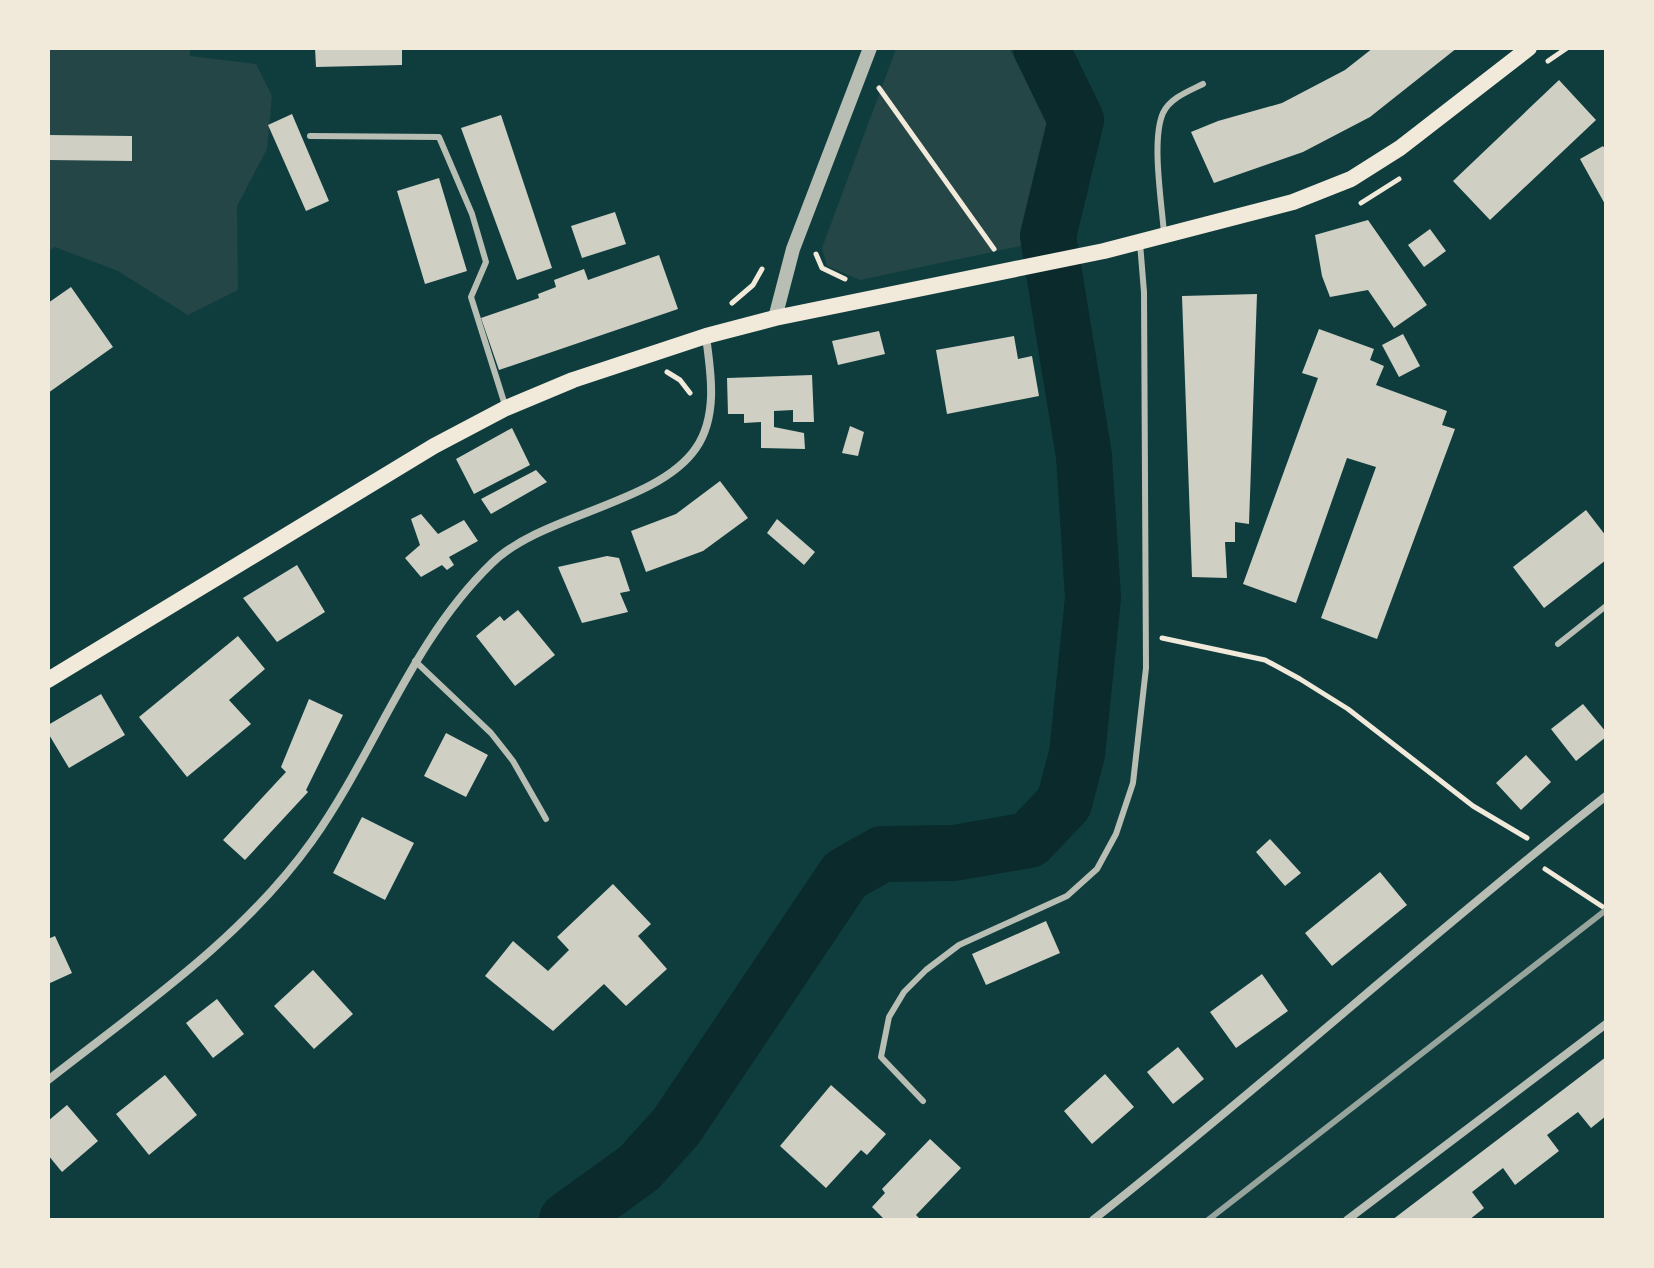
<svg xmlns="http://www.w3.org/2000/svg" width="1654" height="1268" viewBox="0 0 1654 1268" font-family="'Titillium Web',sans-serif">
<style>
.green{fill:#244646}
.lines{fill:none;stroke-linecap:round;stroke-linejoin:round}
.river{stroke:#0a2a2b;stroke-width:56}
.building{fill:#cfcfc3}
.path{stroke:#f1e9da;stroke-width:5}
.service{stroke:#b8beb3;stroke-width:6}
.minor{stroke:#b8beb3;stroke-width:8}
.tertiary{stroke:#b8beb3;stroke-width:14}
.secondary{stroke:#f1e9da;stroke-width:16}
.rail{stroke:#97a49c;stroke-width:6}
</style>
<rect width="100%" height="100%" fill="#0f3d3e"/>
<!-- green -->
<path class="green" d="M48 48H190V56L256 64 272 96 267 149 237 206 238 290 188 315 118 271 55 247 48 251Z
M1009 48 1050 119 1025 245 860 280 827 266 822 248 896 49Z"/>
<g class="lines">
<!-- river -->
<path class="river" d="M567 1220 639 1168 676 1127 845 875 882 854 954 853 1029 840 1064 803 1077 754 1093 598 1084 456 1048 236 1076 120 1041 48"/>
</g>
<!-- building -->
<path class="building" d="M315 48H402V65L316 67Z
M1373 48H1457L1370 117 1303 152 1214 183 1191 132 1218 121 1282 103 1345 70Z
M1559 80 1596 120 1490 220 1453 181Z
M292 114 329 201 306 211 268 125Z
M501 115 552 268 517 280 461 128Z
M48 135 132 136V161L48 160Z
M1603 146 1606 151V206L1580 159Z
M439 178 467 271 425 284 397 191Z
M615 212 626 244 582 258 571 226Z
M1368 220 1427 305 1394 328 1368 290 1330 297 1322 276 1315 235Z
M1430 229 1446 251 1424 267 1408 245Z
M659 255 678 309 499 370 481 318 539 298 538 294 556 287 554 280 584 269 588 280Z
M71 287 113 347 48 393V303Z
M1257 294 1249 524 1235 522V542H1225L1227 578 1192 577 1182 296Z
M1319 329 1374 349 1370 360 1384 366 1376 385 1447 411 1442 425 1455 429 1377 639 1321 618 1376 467 1347 458 1296 603 1243 584 1318 378 1302 373Z
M879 331 885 354 838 365 832 341Z
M1403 334 1420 366 1399 377 1382 345Z
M1014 336 1018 359 1032 356 1039 396 947 414 936 350Z
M812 375 814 422H793V410L774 411V427L804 433 805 449 761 448V422L744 423V414H728L727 378Z
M850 426 864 432 858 456 842 453Z
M512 428 530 465 474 494 456 459Z
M536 470 547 482 491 514 481 499Z
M720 481 748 518 703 551 646 572 631 531 676 514Z
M1586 510 1606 536V560L1544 608 1513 567Z
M421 514 438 534 464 520 478 541 449 557 454 565 447 570 442 565 421 577 405 558 420 545 411 519Z
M777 519 815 552 804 565 767 533Z
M607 556 619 558 630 591 620 593 628 612 582 623 558 567Z
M297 565 325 612 277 642 243 598Z
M518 610 555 655 515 686 476 636 500 616 504 621Z
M238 636 265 669 229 700 251 724 187 777 139 717Z
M101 694 125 735 69 768 48 733V725Z
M309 699 343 715 306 790 308 792 245 860 223 840 286 772 281 767Z
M1583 704 1606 732V737L1576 761 1551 729Z
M446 733 488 755 466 797 424 776Z
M1526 755 1551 782 1521 810 1496 783Z
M362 817 414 843 385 900 333 873Z
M1270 839 1301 873 1285 886 1256 852Z
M1380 872 1407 905 1332 966 1305 933Z
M613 884 651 924 638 936 667 969 626 1006 604 984 553 1031 485 976 513 941 548 971 569 950 557 937Z
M1046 921 1060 953 986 985 972 954Z
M55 936 72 973 48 984V939Z
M313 970 353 1014 314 1049 274 1006Z
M1262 974 1288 1011 1236 1048 1210 1012Z
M217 999 244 1034 213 1058 186 1023Z
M1178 1047 1204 1079 1173 1104 1147 1072Z
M1606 1057V1116L1591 1128 1578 1112 1547 1135 1559 1151 1515 1185 1503 1168 1472 1192 1484 1208 1469 1220H1392Z
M1105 1074 1134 1107 1092 1144 1064 1111Z
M165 1075 197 1115 149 1155 116 1114Z
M831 1085 886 1134 867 1155 861 1150 826 1188 780 1146Z
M67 1105 98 1141 62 1172 48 1155V1121Z
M930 1139 961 1168 916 1215 921 1220H885L872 1207 885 1193 882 1189Z"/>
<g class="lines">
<!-- path -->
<path class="path" d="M1548 61 1567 48
M879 88 994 249
M1361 203 1399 179
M816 254 822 268 845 279
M732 303 753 285 762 269
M667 372 680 380 690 393
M1162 638 1265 660 1300 679 1348 709 1473 806 1527 838
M1545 869 1606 909"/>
<!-- service -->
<path class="service" d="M310 136 439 137 472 214 486 262 471 297 505 405
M1164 234C1162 204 1151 140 1163 113 1170 98 1189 91 1203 84
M1558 644 1606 606
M415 661 491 733 513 761 546 819
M923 1101 881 1057 889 1017 904 992 926 970 959 945 1067 896 1097 869 1116 834 1133 783 1146 668 1144 292 1140 243"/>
<!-- minor -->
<path class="minor" d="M48 1080C141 1007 242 939 312 841 376 751 411 641 492 563 542 514 658 504 696 448 718 416 711 373 706 337
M1093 1220C1267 1083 1432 933 1606 796
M1347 1220 1606 1024"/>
<!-- tertiary -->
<path class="tertiary" d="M775 318 793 249 870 48"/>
<!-- secondary -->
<path class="secondary" d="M48 680 434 446 506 408 573 380 706 336 775 318 1104 251 1293 202 1351 179 1400 148 1529 48"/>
<!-- rail -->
<path class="rail" d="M1208 1220 1606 910"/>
</g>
<!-- border -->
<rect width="1654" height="1268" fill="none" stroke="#f1e9da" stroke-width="100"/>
</svg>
